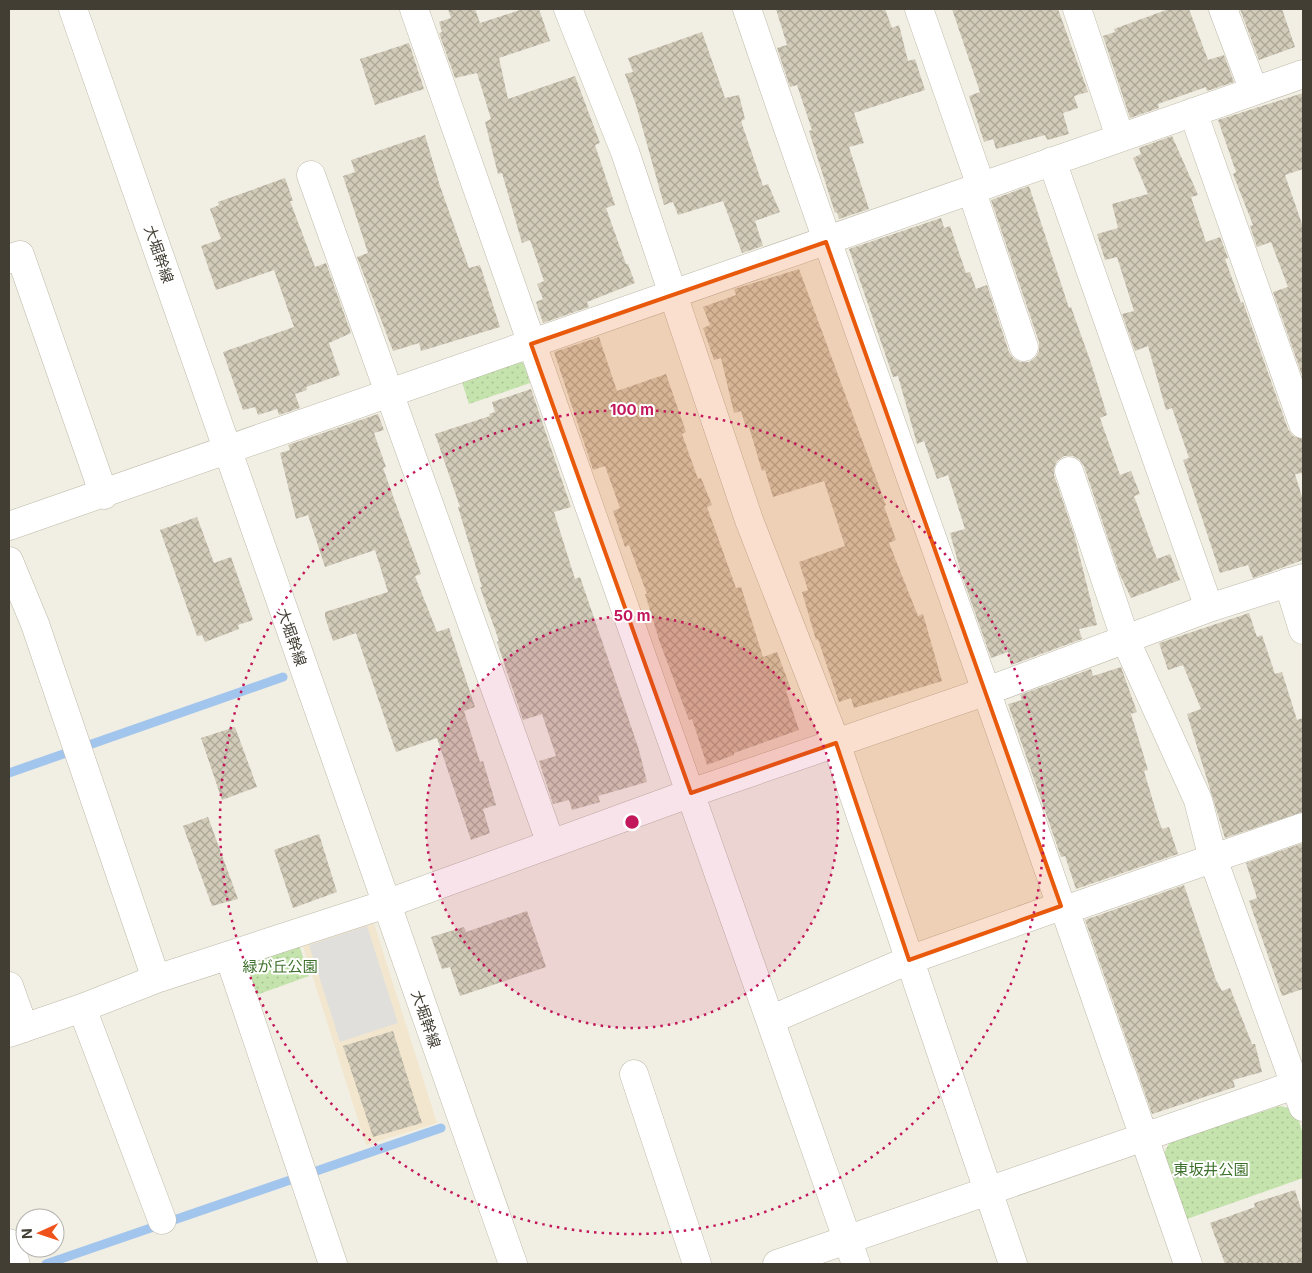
<svg xmlns="http://www.w3.org/2000/svg" width="1312" height="1273" viewBox="0 0 1312 1273" font-family="Inter,'Noto Sans JP',sans-serif">
<style>
.commercial{fill:#f2e7ce}
.park{fill:url(#park-dots)}
.parking{fill:#e1dfdb}
.lines{fill:none;stroke-linecap:round;stroke-linejoin:round}
.stream{stroke:#a1c5ec;stroke-width:9}
.building{fill:url(#building-cross-hatch)}
.minor-casing{stroke:#beb9a9;stroke-width:29}
.tertiary-casing{stroke:#beb9a9;stroke-width:29}
.minor{stroke:#fff;stroke-width:28}
.tertiary{stroke:#fff;stroke-width:28}
.marked{fill:#e8590c;fill-opacity:0.2;stroke:#e8590c;stroke-width:4;stroke-linejoin:round}
.ring{fill:none;stroke:#c2185b;stroke-width:2.5;stroke-dasharray:2.5 5}
.labels{text-anchor:middle;dominant-baseline:central;stroke-width:4;stroke-linejoin:round;paint-order:stroke}
.street-label{font-size:15px;fill:#423e34;stroke:#fff}
.park-label{font-size:15px;fill:#3d702a;stroke:#fff}
.centre{fill:#c2185b;stroke:#fff;stroke-width:2.5}
.ring-label{font-size:15px;text-anchor:middle;font-weight:bold;fill:#c2185b;stroke:#fff;stroke-width:4;stroke-linejoin:round;paint-order:stroke}
</style>
<defs>
<pattern id="park-dots" width="8" height="8" patternUnits="userSpaceOnUse" patternTransform="scale(1.25)"><rect width="8" height="8" fill="#c5e4ad"/><path d="M2 2h.1M6 6h.1" fill="none" stroke="#aac595" stroke-width="1.8" stroke-linecap="round"/></pattern>
<pattern id="building-cross-hatch" width="8" height="8" patternUnits="userSpaceOnUse" patternTransform="scale(1.25)"><rect width="8" height="8" fill="#d2cbb9"/><path d="M0 0l8 8M0 8l8-8" fill="none" stroke="#aca697"/></pattern>
</defs>
<rect width="100%" height="100%" fill="#f1eee3"/>
<!-- commercial -->
<path class="commercial" d="M372 917 437 1123 366 1145 301 940Z"/>
<!-- park -->
<path class="park" d="M512 356 524 364 530 383 469 404 459 373Z
M297 938 309 976 253 996 244 968 251 956Z
M1280 1106 1296 1110 1303 1135V1178L1184 1220 1163 1155 1170 1142Z"/>
<!-- parking -->
<path class="parking" d="M367 926 398 1023 340 1042 309 945Z"/>
<g class="lines">
<!-- stream -->
<path class="stream" d="M9 773 283 677
M46 1264 441 1128"/>
</g>
<!-- building -->
<path class="building" d="M448 9H475L480 23 523 9H539L550 41 499 58 508 99 575 76 600 143 595 145 615 205 606 208 626 264H628L635 283 587 302 589 307 543 323 536 302 543 299 537 284 544 281 530 240 522 243 502 173 498 174 485 122 491 119 477 73 455 78 439 33 442 32 439 22 451 18Z
M776 9H885L892 28 899 25 908 61 915 59 925 90 854 113 864 143 849 147 869 209 839 219 837 212 835 213 809 131 812 130 797 85 790 87 777 48 787 45Z
M952 9H1058L1088 92 1074 96 1078 108 1063 113 1069 134 1047 140 1045 135 996 149 993 139 984 142 969 96 980 92Z
M1169 9H1189L1208 60 1224 55 1234 82 1207 91 1206 87 1158 104 1159 108 1130 118 1103 36 1115 32 1114 29Z
M1240 9H1282L1295 47 1259 60Z
M702 32 725 98 739 95 745 119 741 121 763 186 768 184 780 212 755 221 763 246 742 253 723 201 678 215 673 202 664 205 636 105 625 74 633 72 628 58Z
M409 43 424 89 375 105 360 59Z
M1303 93V169L1285 175 1303 227V378L1273 292 1288 287 1271 242 1257 247 1250 226 1253 225 1233 174 1236 172 1218 120Z
M425 135 440 186 469 268 480 265 500 327 421 351 419 343 393 351 357 257 368 253 343 176 355 172 351 160Z
M1172 136 1198 195 1191 197 1206 242 1220 237 1228 258 1225 259 1241 303 1243 302 1288 429 1293 436 1303 439V473L1295 474 1303 500V560L1253 578 1248 565 1220 573 1183 460 1189 458 1172 408 1166 410 1148 346 1135 351 1122 314 1134 311 1117 257 1105 260 1097 234 1118 228 1112 204 1148 194 1133 158 1141 154 1139 148Z
M285 178 293 201H290L315 267 326 263 351 333 329 343 340 375 306 387 307 390 295 394 300 408 279 415 277 409 258 415 255 407 243 410 223 352 294 327 274 270 216 290 201 246 221 239 210 209 219 205 218 202Z
M1029 186 1069 308 1071 307 1091 363 1107 415 1100 418 1120 475 1131 471 1140 494 1134 496 1157 559 1170 554 1180 580 1131 598 1120 575 1084 466 1079 459 1073 456H1064L1057 461 1054 468V475L1074 534 1097 625 1079 629 1082 639 1011 665 1008 652 991 658 961 573 950 533 965 529 948 475 937 479 924 441 917 444 898 376 893 377 849 249 941 218 944 228 950 226 966 273 970 272 976 289 987 285 1009 352 1014 359 1020 362H1029L1036 357 1039 351V342L991 200Z
M799 269 886 505 884 506 896 540 889 543 918 616 923 614 942 681 854 708 851 698 839 702 818 639 816 640 802 592 808 590 799 562 845 546 824 481 773 497 765 470 762 471 749 427 746 428 741 411 734 413 721 358 714 360 703 328 710 325 703 307 736 295 734 289Z
M599 337 617 391 666 374 686 432 682 434 698 479 701 478 712 505 707 507 736 588 741 587 763 657 777 652 791 689 786 691 799 730 734 753V755L707 765 692 719 689 720 660 643 645 594H647L629 545 625 547 613 511 620 508 605 466 593 470 554 352Z
M531 389 571 507 554 512 575 579 580 577 614 676 639 750 647 782 598 796 600 802 572 810 569 800 553 804 539 761 556 756 542 714 523 720 497 642 499 641 480 587H482L458 507H460L435 434 490 416 489 414 495 412 492 402Z
M378 414 384 430 374 433 386 467 383 468 421 574 415 576 437 632 449 628 475 707 464 711 480 762 483 761 496 805 483 809 490 833 471 840 437 738 396 752 356 633 333 641 325 617V612L388 592 375 550 325 567 308 515 296 519 280 453 290 450 288 445Z
M197 517 214 563 231 557 253 620 238 625 239 629 205 642 202 635 197 636 160 530Z
M1249 613 1257 637 1262 635 1275 674 1282 672 1297 720 1303 718V812L1225 838 1187 714 1201 709 1183 665 1168 670 1159 643Z
M1121 667 1137 712 1131 714 1148 770 1144 771 1158 818 1162 829 1169 827 1178 854 1076 889 1065 856 1061 857 1008 704 1022 700 1020 695 1091 669 1093 676Z
M235 727 257 787 222 800 201 738Z
M208 817 238 899 212 906 183 826Z
M319 834 337 892 293 908 274 850Z
M1303 843V989L1282 996 1249 901 1257 898 1246 863Z
M1184 885 1216 980 1222 991 1230 988 1252 1044H1255L1262 1072 1233 1080 1235 1087 1152 1114 1085 920Z
M527 911 546 967 460 996 450 967 442 969 431 937 464 927 466 932Z
M393 1031 422 1123 373 1137 343 1046Z
M1295 1190 1303 1215V1264H1225L1210 1223 1255 1207 1254 1203Z"/>
<g class="lines">
<!-- minor casing -->
<g class="minor-casing">
<path id="minor" d="M414 9 856 1264
M568 9 625 152 749 520 836 743 1013 1264
M747 9C849 309 958 606 1061 906L1065 910 1188 1264
M919 9 981 186
M1077 9 1120 137
M1223 9 1254 91
M1193 112 1303 424
M1052 161 1209 608
M311 175 551 844
M971 189 1024 347
M9 259 20 255 104 495
M1069 471 1126 641 1198 800 1213 859 1303 1107
M9 526 1303 74
M9 561 35 624 156 979
M1288 582 1303 630
M1065 910 1303 827
M229 956 333 1264
M9 986 24 1028
M82 1008 162 1220
M770 1020 909 960 1061 906
M9 1033 82 1008 156 979 386 904 691 793 987 691 1209 608 1303 578
M634 1074 697 1264
M9 1243 15 1261
M777 1264 1303 1082"/>
</g>
<!-- tertiary casing -->
<g class="tertiary-casing">
<path id="tertiary" d="M73 9 513 1264"/>
</g>
<!-- minor -->
<use href="#minor" class="minor"/>
<!-- tertiary -->
<use href="#tertiary" class="tertiary"/>
</g>
<!-- marked area -->
<path class="marked" d="M826 242 1061 906 909 960 836 743 691 793 531 344Z"/>
<!-- distance rings -->
<circle cx="632" cy="822" r="206" fill="#c2185b" fill-opacity=".12"/>
<g class="ring">
<circle cx="632" cy="822" r="206"/>
<circle cx="632" cy="822" r="412"/>
</g>
<g class="labels">
<!-- street labels -->
<g class="street-label">
<text transform="translate(159 254) rotate(71)">大堀幹線</text>
<text transform="translate(292 637) rotate(71)">大堀幹線</text>
<text transform="translate(426 1019) rotate(71)">大堀幹線</text>
</g>
<!-- park labels -->
<g class="park-label">
<text x="280" y="966">緑が丘公園</text>
<text x="1211" y="1169">東坂井公園</text>
</g>
</g>
<circle cx="632" cy="822" r="8" class="centre"/>
<g class="ring-label">
<text x="632" y="415">100 m</text>
<text x="632" y="621">50 m</text>
</g>
<!-- border -->
<rect width="1312" height="1273" fill="none" stroke="#423e34" stroke-width="20"/>
<!-- north arrow -->
<g transform="translate(40 1233) rotate(267)"><circle r="24" fill="#ffffff" stroke="#b3b2ae"/>
<path d="M0-4L9 19L0 12L-9 19Z" fill="#f0521b"/>
<text y="-8" font-size="14" font-weight="bold" text-anchor="middle" fill="#423e34">N</text>
</g>
</svg>
